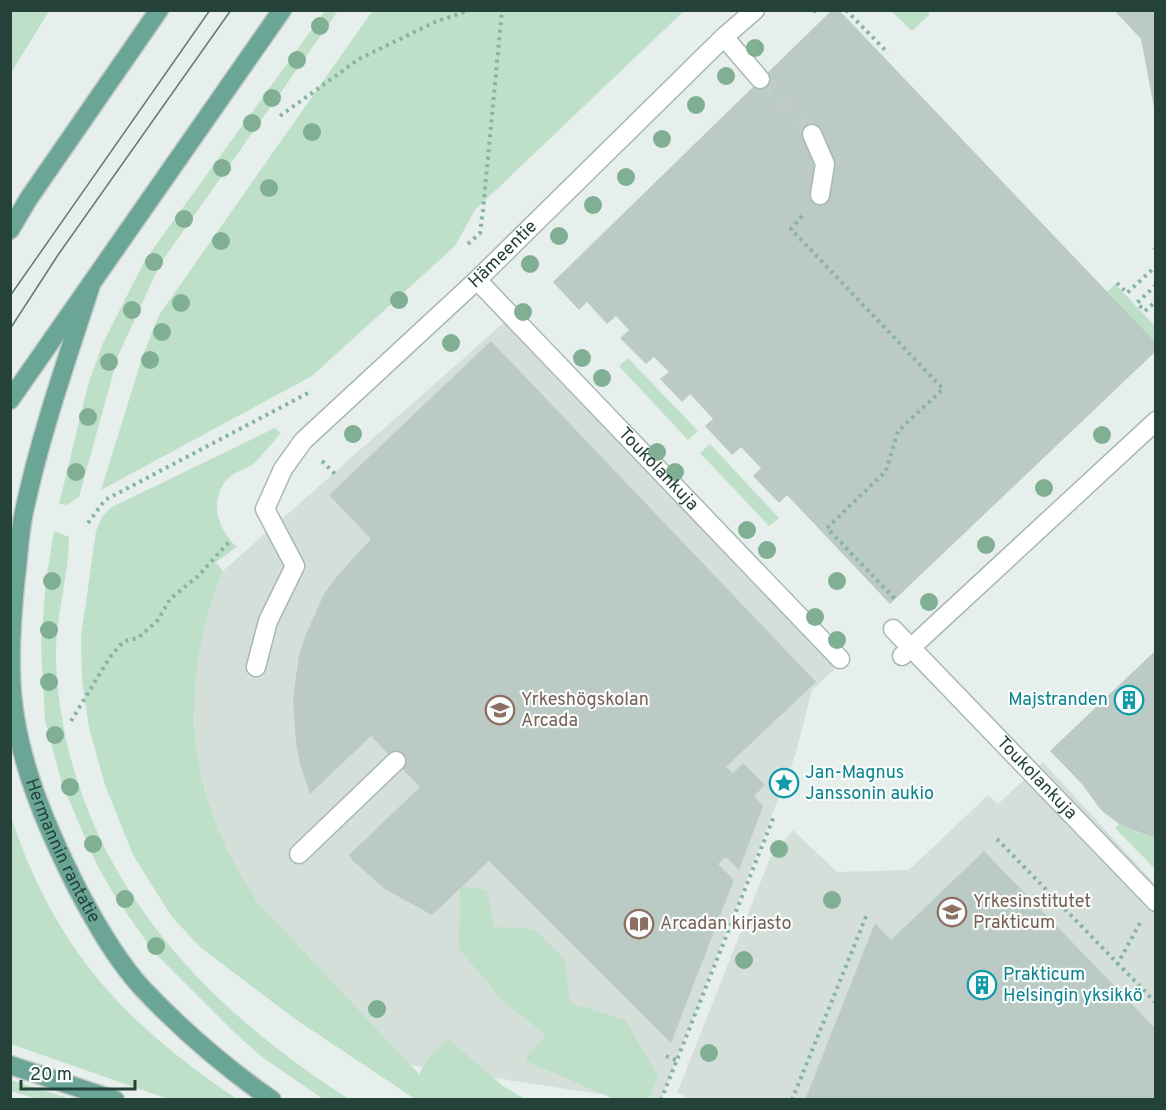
<svg xmlns="http://www.w3.org/2000/svg" width="1166" height="1110" viewBox="0 0 1166 1110" font-family="Overpass,sans-serif">
<style>
.built{fill:#d4dfda}
.green{fill:#bfe0c8}
.building{fill:#bbcac4}
.lines{fill:none;stroke-linecap:round;stroke-linejoin:round}
.minor-tunnel{stroke:#bfccc8;stroke-width:18;stroke-dasharray:18 9;stroke-linecap:butt}
.minor-casing{stroke:#a8b8b2;stroke-width:21}
.major-casing{stroke:#c2cac8;stroke-width:21}
.path{stroke:#86b3a5;stroke-width:4;stroke-dasharray:3 4.5;stroke-linecap:butt}
.minor{stroke:#fff;stroke-width:18}
.major{stroke:#6aa596;stroke-width:18}
.tram{stroke:#5f7d75;stroke-width:1.5}
.tree{fill:#80af93}
.labels{text-anchor:middle;dominant-baseline:central;stroke-width:4.5;stroke-linejoin:round;paint-order:stroke}
.street-label{font-size:18px;fill:#24423a;stroke:#f7fbf9}
.education-label{font-size:18px;fill:#785e54;stroke:#f7fbf9;text-anchor:start}
.culture-label{font-size:18px;fill:#0d838f;stroke:#f7fbf9;text-anchor:start}
</style>
<rect width="100%" height="100%" fill="#e6efeb"/>
<!-- built -->
<path class="built" d="M508 319 838 666 812 690 795 756 661 1099H633L403 1064 258 903 240 876 213 819 197 758 193 694 196 663 202 632 223 571Z
M1043 762 1155 884V1099L694 1100 677 1093 770 858 793 830 837 872 909 870 988 795 998 804Z"/>
<!-- green -->
<path class="green" d="M11 10 49 11 11 73 10 11Z
M373 10 684 11 475 210 455 246 312 376 101 490 142 358 159 315Z
M325 11H338L160 264 118 356 79 497 67 505 59 504 88 385 103 343 145 260Z
M891 11H927L930 14 912 31Z
M1115 284 1155 326V343L1106 293Z
M628 358 698 431 688 440 619 366Z
M275 428 281 433C272 443 262 456 252 465 245 469 237 471 231 476 207 496 217 530 237 547L216 562 223 571C175 691 187 796 258 903L419 1074 427 1060 448 1039 503 1086 525 1099H415L295 1019 200 947 172 917 133 855 105 785 89 728 82 680 81 637 96 531 102 517 110 508Z
M710 444 779 518 769 526 700 453Z
M54 531 69 537C69 579 54 620 56 663 66 859 191 998 349 1099H323L262 1057 236 1034 153 951 116 898 96 863 62 784 45 720 41 645 46 580Z
M11 817C55 949 124 1023 237 1099H168L11 1044Z
M1119 824 1155 839V869L1115 828Z
M462 886 487 890 494 927 534 929 565 960 570 1003 625 1020 658 1076 649 1099H614L524 1060 546 1035 503 1001 459 949 460 889Z
M11 1080 71 1099H37L11 1091Z"/>
<!-- building -->
<path class="building" d="M832 10H839L1156 343V351L890 604 787 495 779 503 753 476 761 468 741 447 732 455 705 426 713 419 690 394 682 402 660 379 669 372 654 357 646 364 620 338 629 330 616 316 607 324 587 302 579 310 553 282Z
M1114 10H1156V118L1141 39Z
M491 341 816 682 726 767 733 773 743 763 765 785 754 796 763 806 739 870 726 857 718 864 734 880 671 1043 489 861 432 915 385 889 352 860 349 855 420 787 371 736 310 794 300 764 296 742 293 699 299 655 306 634 324 594 337 576 371 539 329 495Z
M1156 650V839L1119 824 1101 810 1082 784 1050 751Z
M984 851 1156 1029V1100H805L875 923 891 940Z"/>
<g class="lines">
<!-- minor-tunnel -->
<path class="minor-tunnel" d="M760 79 812 134"/>
<!-- minor casing -->
<g class="minor-casing">
<g id="minor">
<path d="M724 37 760 79"/>
<path d="M812 134 825 164 820 195"/>
<path id="s1" d="M477 280 840 659"/>
<path id="s2" d="M893 629 1156 902"/>
<path d="M902 656 1156 421"/>
<path id="s3" d="M256 667 268 621 295 566 265 509 283 469 303 441 477 280 724 37 755 10"/>
<path d="M299 854 396 761"/>
</g>
</g>
<!-- major casing -->
<g class="major-casing">
<g id="major">
<path d="M10 230 29 198 159 10"/>
<path id="s4" d="M90 288C66 362 40 436 24 512 20 530 19 549 17 567 13 602 10 637 11 672 12 748 44 823 78 890 96 924 117 961 143 989 182 1030 226 1068 272 1100"/>
<path d="M10 400 282 10"/>
<path d="M10 1065 115 1100"/>
</g>
</g>
<!-- path -->
<path class="path" d="M814 10 816 13
M846 10 888 53
M280 116 359 59 435 22 470 10
M802 216 791 229 943 389 898 431 886 471 827 528 895 599
M468 244 480 233 483 210 502 10
M1154 247 1156 249
M1117 283 1127 293 1156 266
M1156 285 1137 303 1145 311 1156 301
M1156 319V321
M322 461 335 474
M88 523 105 500 310 392
M71 721 110 657 124 641 138 638 158 620 170 599 198 576 230 541
M997 839 1156 1003
M1117 965 1140 923
M666 1056 676 1060
M661 1100 774 816
M792 1100 867 914"/>
<!-- minor -->
<use href="#minor" class="minor"/>
<!-- major -->
<use href="#major" class="major"/>
<!-- tram -->
<path class="tram" d="M10 296 210 10
M10 329 58 255 231 10"/>
</g>
<!-- trees -->
<g class="tree">
<circle cx="320" cy="26" r="9"/>
<circle cx="755" cy="48" r="9"/>
<circle cx="297" cy="60" r="9"/>
<circle cx="726" cy="76" r="9"/>
<circle cx="272" cy="98" r="9"/>
<circle cx="696" cy="105" r="9"/>
<circle cx="252" cy="123" r="9"/>
<circle cx="312" cy="132" r="9"/>
<circle cx="662" cy="139" r="9"/>
<circle cx="222" cy="168" r="9"/>
<circle cx="626" cy="177" r="9"/>
<circle cx="269" cy="188" r="9"/>
<circle cx="593" cy="205" r="9"/>
<circle cx="184" cy="219" r="9"/>
<circle cx="559" cy="236" r="9"/>
<circle cx="221" cy="241" r="9"/>
<circle cx="154" cy="262" r="9"/>
<circle cx="530" cy="264" r="9"/>
<circle cx="399" cy="300" r="9"/>
<circle cx="181" cy="303" r="9"/>
<circle cx="132" cy="310" r="9"/>
<circle cx="523" cy="312" r="9"/>
<circle cx="162" cy="332" r="9"/>
<circle cx="451" cy="343" r="9"/>
<circle cx="582" cy="358" r="9"/>
<circle cx="150" cy="360" r="9"/>
<circle cx="109" cy="362" r="9"/>
<circle cx="602" cy="378" r="9"/>
<circle cx="88" cy="417" r="9"/>
<circle cx="353" cy="434" r="9"/>
<circle cx="1102" cy="435" r="9"/>
<circle cx="657" cy="452" r="9"/>
<circle cx="76" cy="472" r="9"/>
<circle cx="675" cy="472" r="9"/>
<circle cx="1044" cy="488" r="9"/>
<circle cx="747" cy="530" r="9"/>
<circle cx="986" cy="545" r="9"/>
<circle cx="767" cy="550" r="9"/>
<circle cx="52" cy="581" r="9"/>
<circle cx="837" cy="581" r="9"/>
<circle cx="929" cy="602" r="9"/>
<circle cx="815" cy="617" r="9"/>
<circle cx="49" cy="630" r="9"/>
<circle cx="837" cy="640" r="9"/>
<circle cx="49" cy="682" r="9"/>
<circle cx="55" cy="735" r="9"/>
<circle cx="70" cy="787" r="9"/>
<circle cx="93" cy="844" r="9"/>
<circle cx="779" cy="849" r="9"/>
<circle cx="125" cy="899" r="9"/>
<circle cx="832" cy="900" r="9"/>
<circle cx="156" cy="946" r="9"/>
<circle cx="744" cy="960" r="9"/>
<circle cx="377" cy="1009" r="9"/>
<circle cx="709" cy="1053" r="9"/>
</g>
<!-- icons -->
<defs>
<g id="building-ring" transform="scale(1.5)"><circle r="9.5" fill="#f7fbf9" stroke="#0f9aa8" stroke-width="1.5"/><path d="M-4-6H4V6H1V3H-1V6H-4ZM-2.5-4.3h1.7v1.8h-1.7ZM.8-4.3h1.7v1.8H.8ZM-2.5-1h1.7V.8h-1.7ZM.8-1h1.7V.8H.8Z" fill="#0f9aa8"/></g>
<g id="university-ring" transform="scale(1.5)"><circle r="9.5" fill="#f7fbf9" stroke="#8d6e63" stroke-width="1.5"/><path d="M0-5L7-2L0 1L-7-2ZM-4 1L0 2.5L4 1V4Q0 6-4 4Z" fill="#8d6e63"/></g>
<g id="sight-ring" transform="scale(1.5)"><circle r="9.5" fill="#f7fbf9" stroke="#0f9aa8" stroke-width="1.5"/><path d="M0-6L1.8-2.2L6-1.7L2.9 1.2L3.7 5.4L0 3.3L-3.7 5.4L-2.9 1.2L-6-1.7L-1.8-2.2Z" fill="#0f9aa8"/></g>
<g id="school-ring" transform="scale(1.5)"><circle r="9.5" fill="#f7fbf9" stroke="#8d6e63" stroke-width="1.5"/><path d="M0-5L7-2L0 1L-7-2ZM-4 1L0 2.5L4 1V4Q0 6-4 4Z" fill="#8d6e63"/></g>
<g id="library-ring" transform="scale(1.5)"><circle r="9.5" fill="#f7fbf9" stroke="#8d6e63" stroke-width="1.5"/><path d="M-6-4Q-3-5.5-.7-3.5V5Q-3 3-6 4ZM6-4Q3-5.5 .7-3.5V5Q3 3 6 4Z" fill="#8d6e63"/></g>
</defs>
<g fill-rule="evenodd">
<use href="#building-ring" x="1129" y="700"/>
<use href="#university-ring" x="500" y="710"/>
<use href="#sight-ring" x="784" y="783"/>
<use href="#school-ring" x="952" y="912"/>
<use href="#library-ring" x="639" y="924"/>
<use href="#building-ring" x="982" y="985"/>
</g>
<g class="labels">
<!-- street labels -->
<g class="street-label">
<text stroke="none"><textPath href="#s3" startOffset="525">Hämeentie</textPath></text>
<text stroke="none"><textPath href="#s1" startOffset="262">Toukolankuja</textPath></text>
<text stroke="none"><textPath href="#s2" startOffset="207">Toukolankuja</textPath></text>
<text stroke="none"><textPath href="#s4" startOffset="582">Hermannin rantatie</textPath></text>
</g>
<!-- education labels -->
<g class="education-label">
<text x="521" y="700">Yrkeshögskolan<tspan x="521" dy="21">Arcada</tspan></text>
<text x="973" y="902">Yrkesinstitutet<tspan x="973" dy="21">Prakticum</tspan></text>
<text x="660" y="924">Arcadan kirjasto</text>
</g>
<!-- culture labels -->
<g class="culture-label">
<text x="1108" y="700" text-anchor="end">Majstranden</text>
<text x="805" y="773">Jan-Magnus<tspan x="805" dy="21">Janssonin aukio</tspan></text>
<text x="1003" y="975">Prakticum<tspan x="1003" dy="21">Helsingin yksikkö</tspan></text>
</g>
</g>
<!-- border -->
<rect width="1166" height="1110" fill="none" stroke="#24423a" stroke-width="24"/>
<!-- scale -->
<path d="M21 1080v9h114v-9" fill="none" stroke="#24423a" stroke-width="3"/>
<text x="30" y="1080" font-size="18" fill="#24423a" stroke="#f7fbf9" stroke-width="4.5" paint-order="stroke">20 m</text>
</svg>
